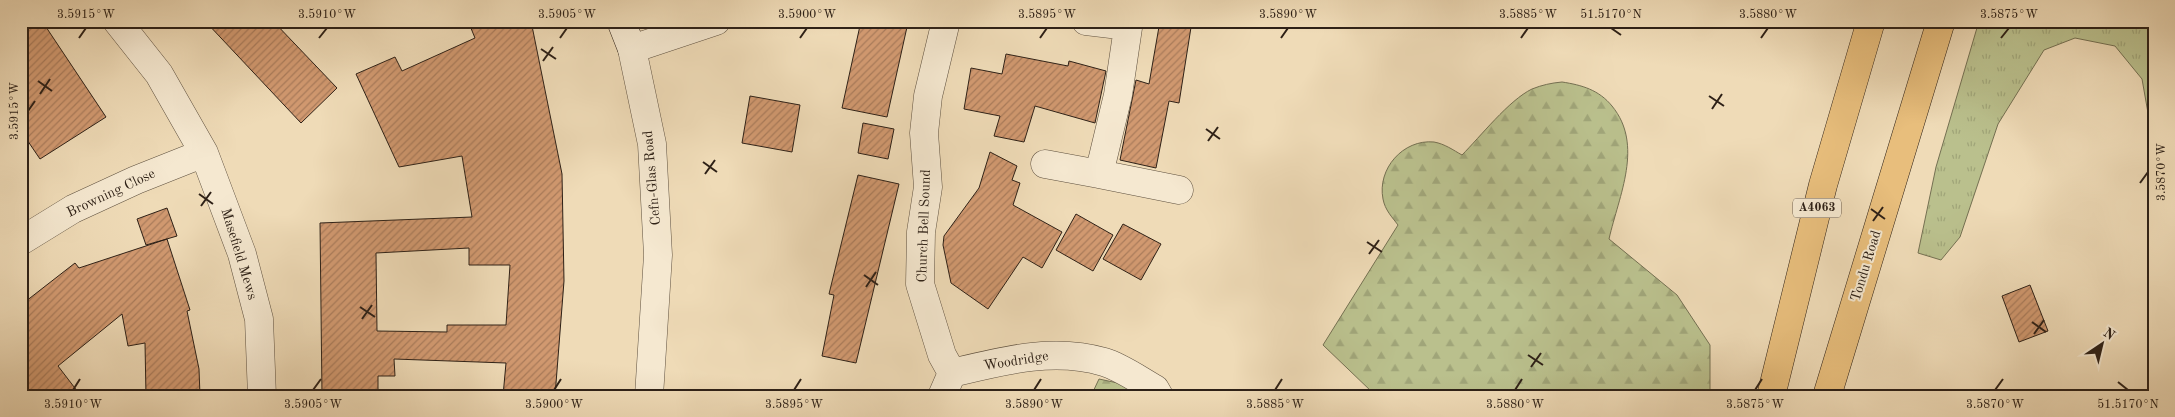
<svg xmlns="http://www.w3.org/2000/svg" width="2175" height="417" viewBox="0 0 2175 417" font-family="'Old Standard TT',serif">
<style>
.grass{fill:url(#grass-tufts);stroke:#747052}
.forest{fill:url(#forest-firs);stroke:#747052}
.building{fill:url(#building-hatch);stroke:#2e2117;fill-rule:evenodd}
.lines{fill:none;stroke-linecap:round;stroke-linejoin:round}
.street-casing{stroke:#5e503f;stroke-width:29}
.secondary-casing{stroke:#2e2117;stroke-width:29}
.primary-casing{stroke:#2e2117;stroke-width:29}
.street{stroke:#f5e8d0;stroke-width:28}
.secondary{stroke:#f5e8d0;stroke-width:28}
.primary{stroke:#e8be7c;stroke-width:28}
.ticks{fill:none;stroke:#2e2117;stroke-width:2}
.labels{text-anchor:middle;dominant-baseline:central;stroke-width:4;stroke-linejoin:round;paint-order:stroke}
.shield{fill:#f5e8d0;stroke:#6a5d4e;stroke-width:1}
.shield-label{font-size:12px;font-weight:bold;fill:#2e2117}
.street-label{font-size:14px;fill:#2e2117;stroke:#f5e8d0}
.neatline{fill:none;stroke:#2e2117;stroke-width:2}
.ticks-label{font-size:12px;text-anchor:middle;fill:#2e2117}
</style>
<defs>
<pattern id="grass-tufts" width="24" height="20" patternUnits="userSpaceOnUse" patternTransform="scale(1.25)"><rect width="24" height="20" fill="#bac08d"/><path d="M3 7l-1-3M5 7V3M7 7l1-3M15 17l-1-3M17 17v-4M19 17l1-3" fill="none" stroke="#a0a579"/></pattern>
<pattern id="forest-firs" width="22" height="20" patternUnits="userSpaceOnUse" patternTransform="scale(1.25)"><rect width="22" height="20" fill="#bac08d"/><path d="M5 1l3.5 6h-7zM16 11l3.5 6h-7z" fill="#a0a579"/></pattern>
<pattern id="building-hatch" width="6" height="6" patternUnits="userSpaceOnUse" patternTransform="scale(1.25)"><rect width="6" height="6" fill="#d19970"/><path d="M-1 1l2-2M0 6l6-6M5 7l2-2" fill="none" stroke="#aa7c5b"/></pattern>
</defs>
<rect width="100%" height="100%" fill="#efdbb7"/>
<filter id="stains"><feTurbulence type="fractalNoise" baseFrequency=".004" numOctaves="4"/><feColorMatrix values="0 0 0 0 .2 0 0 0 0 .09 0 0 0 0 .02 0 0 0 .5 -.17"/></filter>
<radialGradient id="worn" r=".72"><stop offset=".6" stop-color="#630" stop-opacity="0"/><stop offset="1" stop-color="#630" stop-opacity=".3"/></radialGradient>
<!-- grass -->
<path class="grass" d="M1979 21H2154V147L2142 79 2115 46 2075 38 2044 50 1998 124 1960 237 1941 260 1918 253 1936 167Z"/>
<!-- forest -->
<path class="forest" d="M1562 82C1582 85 1599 90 1612 106 1644 145 1619 195 1609 239L1677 295 1710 345V396H1372V392L1323 345 1398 225C1392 217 1385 210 1383 199 1377 169 1403 139 1434 142 1445 144 1453 150 1462 155 1480 137 1509 100 1532 89 1542 85 1551 83 1562 82Z
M1099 379 1127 385 1140 396H1091Z"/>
<!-- building -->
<path class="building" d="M21 21H42L106 117 40 159 21 131Z
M205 21H273L337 88 301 123Z
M468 21H531L562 174 564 281 555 396H503L506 363 394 359 395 376H378V396H322L320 223 472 217 462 156 399 167 356 74 395 57 402 71 475 38ZM469 248V265H510L506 325H447V332L377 331 376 253Z
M861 21H880L907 27 887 117 842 108Z
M1160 21H1192L1179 103 1169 101 1156 168 1120 160 1136 80 1149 84Z
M1006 54 1068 66 1069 61 1106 71 1095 123 1035 106 1024 142 994 136 1000 116 964 109 971 68 1002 74Z
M750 96 800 105 792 152 742 143Z
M863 123 894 129 888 159 858 153Z
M990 152 1017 166 1012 180 1020 183 1013 205 1062 232 1042 268 1023 257 988 309 951 283 943 245 944 236 979 188Z
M858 175 899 184 856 363 822 356 834 295 829 294Z
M167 208 177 236 146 245 137 219Z
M1076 214 1113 235 1093 271 1056 250Z
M1123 224 1161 244 1141 280 1103 259Z
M167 239 190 310 187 311 199 369 200 396H146L145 343 128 346 122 314 58 366 81 396H21V305L75 263 79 268Z
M2030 285 2048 331 2019 342 2002 296Z"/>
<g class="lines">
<!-- street casing -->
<g class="street-casing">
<path id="street" d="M117 21 159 74 204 153 242 254 259 319 262 396
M1086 21 1128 26
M1129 21 1118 95 1099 174 1179 190
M1045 164 1099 174
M21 241 73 209 136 180 204 153
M952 373C1002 361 1053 347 1104 362 1121 367 1139 380 1155 389L1159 396
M649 396 658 255 652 144 632 49 716 21
M942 396 952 373 942 355 920 284 921 232 928 187 924 133 928 96 946 21"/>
</g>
<!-- secondary casing -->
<g class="secondary-casing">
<path id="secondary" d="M621 21 632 49"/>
</g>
<!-- primary casing -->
<g class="primary-casing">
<path id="primary" d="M1771 396 1823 185 1871 21
M1827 396 1941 21"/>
</g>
<!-- street -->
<use href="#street" class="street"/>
<!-- secondary -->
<use href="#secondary" class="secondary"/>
<!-- primary -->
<use href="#primary" class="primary"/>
</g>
<!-- ticks -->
<path class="ticks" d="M1611 28 1621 35M79 38 86 28M319 38 327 28M560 38 567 28M800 38 807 28M1040 38 1047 28M1281 38 1288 28M1521 38 1528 28M1761 38 1768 28M2001 38 2009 28M541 49 556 59M543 61 553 47M38 81 52 91M40 94 50 79M1709 96 1724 106M1712 109 1722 94M28 111 35 101M1206 129 1220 139M1208 141 1218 127M703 162 717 172M705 174 715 160M2140 183 2148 172M199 194 213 204M201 206 211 192M1871 209 1885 219M1873 221 1883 207M1367 242 1382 252M1369 254 1379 240M864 275 878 285M866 287 876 272M360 307 375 317M362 319 372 305M2032 322 2046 332M2034 334 2044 320M1528 355 1543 365M1531 367 1541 353M2118 382 2128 390M73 390 80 379M313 390 321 379M554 390 561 379M794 390 801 379M1034 390 1041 379M1275 390 1282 379M1515 390 1522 379M1755 390 1762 379M1995 390 2003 379"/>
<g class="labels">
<!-- shield labels -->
<rect class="shield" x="1793" y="198.5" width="48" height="19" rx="4"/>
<g class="shield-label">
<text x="1817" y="208">A4063</text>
</g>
<!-- street labels -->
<g class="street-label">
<text transform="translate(652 178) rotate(-95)">Cefn-Glas Road</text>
<text transform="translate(111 193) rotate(-25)">Browning Close</text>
<text transform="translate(924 226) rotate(-88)">Church Bell Sound</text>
<text transform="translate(239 254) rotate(73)">Masefield Mews</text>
<text transform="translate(1866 266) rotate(-73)">Tondu Road</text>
<text transform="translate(1016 361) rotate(-9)">Woodridge</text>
</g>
</g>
<!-- margin -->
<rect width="2175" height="417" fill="none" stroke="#efdbb7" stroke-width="55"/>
<!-- north arrow -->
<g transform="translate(2102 344) rotate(35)" stroke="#f5e8d0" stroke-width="4" paint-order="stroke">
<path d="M0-4L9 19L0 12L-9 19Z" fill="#2e2117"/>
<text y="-8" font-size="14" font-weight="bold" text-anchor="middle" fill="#2e2117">N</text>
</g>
<rect x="28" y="28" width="2120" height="362" class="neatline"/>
<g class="ticks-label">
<text x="86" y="18">3.5915°W</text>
<text x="327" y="18">3.5910°W</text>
<text x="567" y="18">3.5905°W</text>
<text x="807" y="18">3.5900°W</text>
<text x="1047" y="18">3.5895°W</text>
<text x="1288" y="18">3.5890°W</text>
<text x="1528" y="18">3.5885°W</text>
<text x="1611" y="18">51.5170°N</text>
<text x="1768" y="18">3.5880°W</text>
<text x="2009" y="18">3.5875°W</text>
<text transform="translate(14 111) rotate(-90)" y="4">3.5915°W</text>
<text transform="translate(2161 172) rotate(-90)" y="4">3.5870°W</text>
<text x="73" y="408">3.5910°W</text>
<text x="313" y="408">3.5905°W</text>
<text x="554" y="408">3.5900°W</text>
<text x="794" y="408">3.5895°W</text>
<text x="1034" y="408">3.5890°W</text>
<text x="1275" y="408">3.5885°W</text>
<text x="1515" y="408">3.5880°W</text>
<text x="1755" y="408">3.5875°W</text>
<text x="1995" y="408">3.5870°W</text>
<text x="2128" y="408">51.5170°N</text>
</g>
<rect width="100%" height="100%" filter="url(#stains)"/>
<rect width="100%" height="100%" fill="url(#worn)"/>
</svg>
